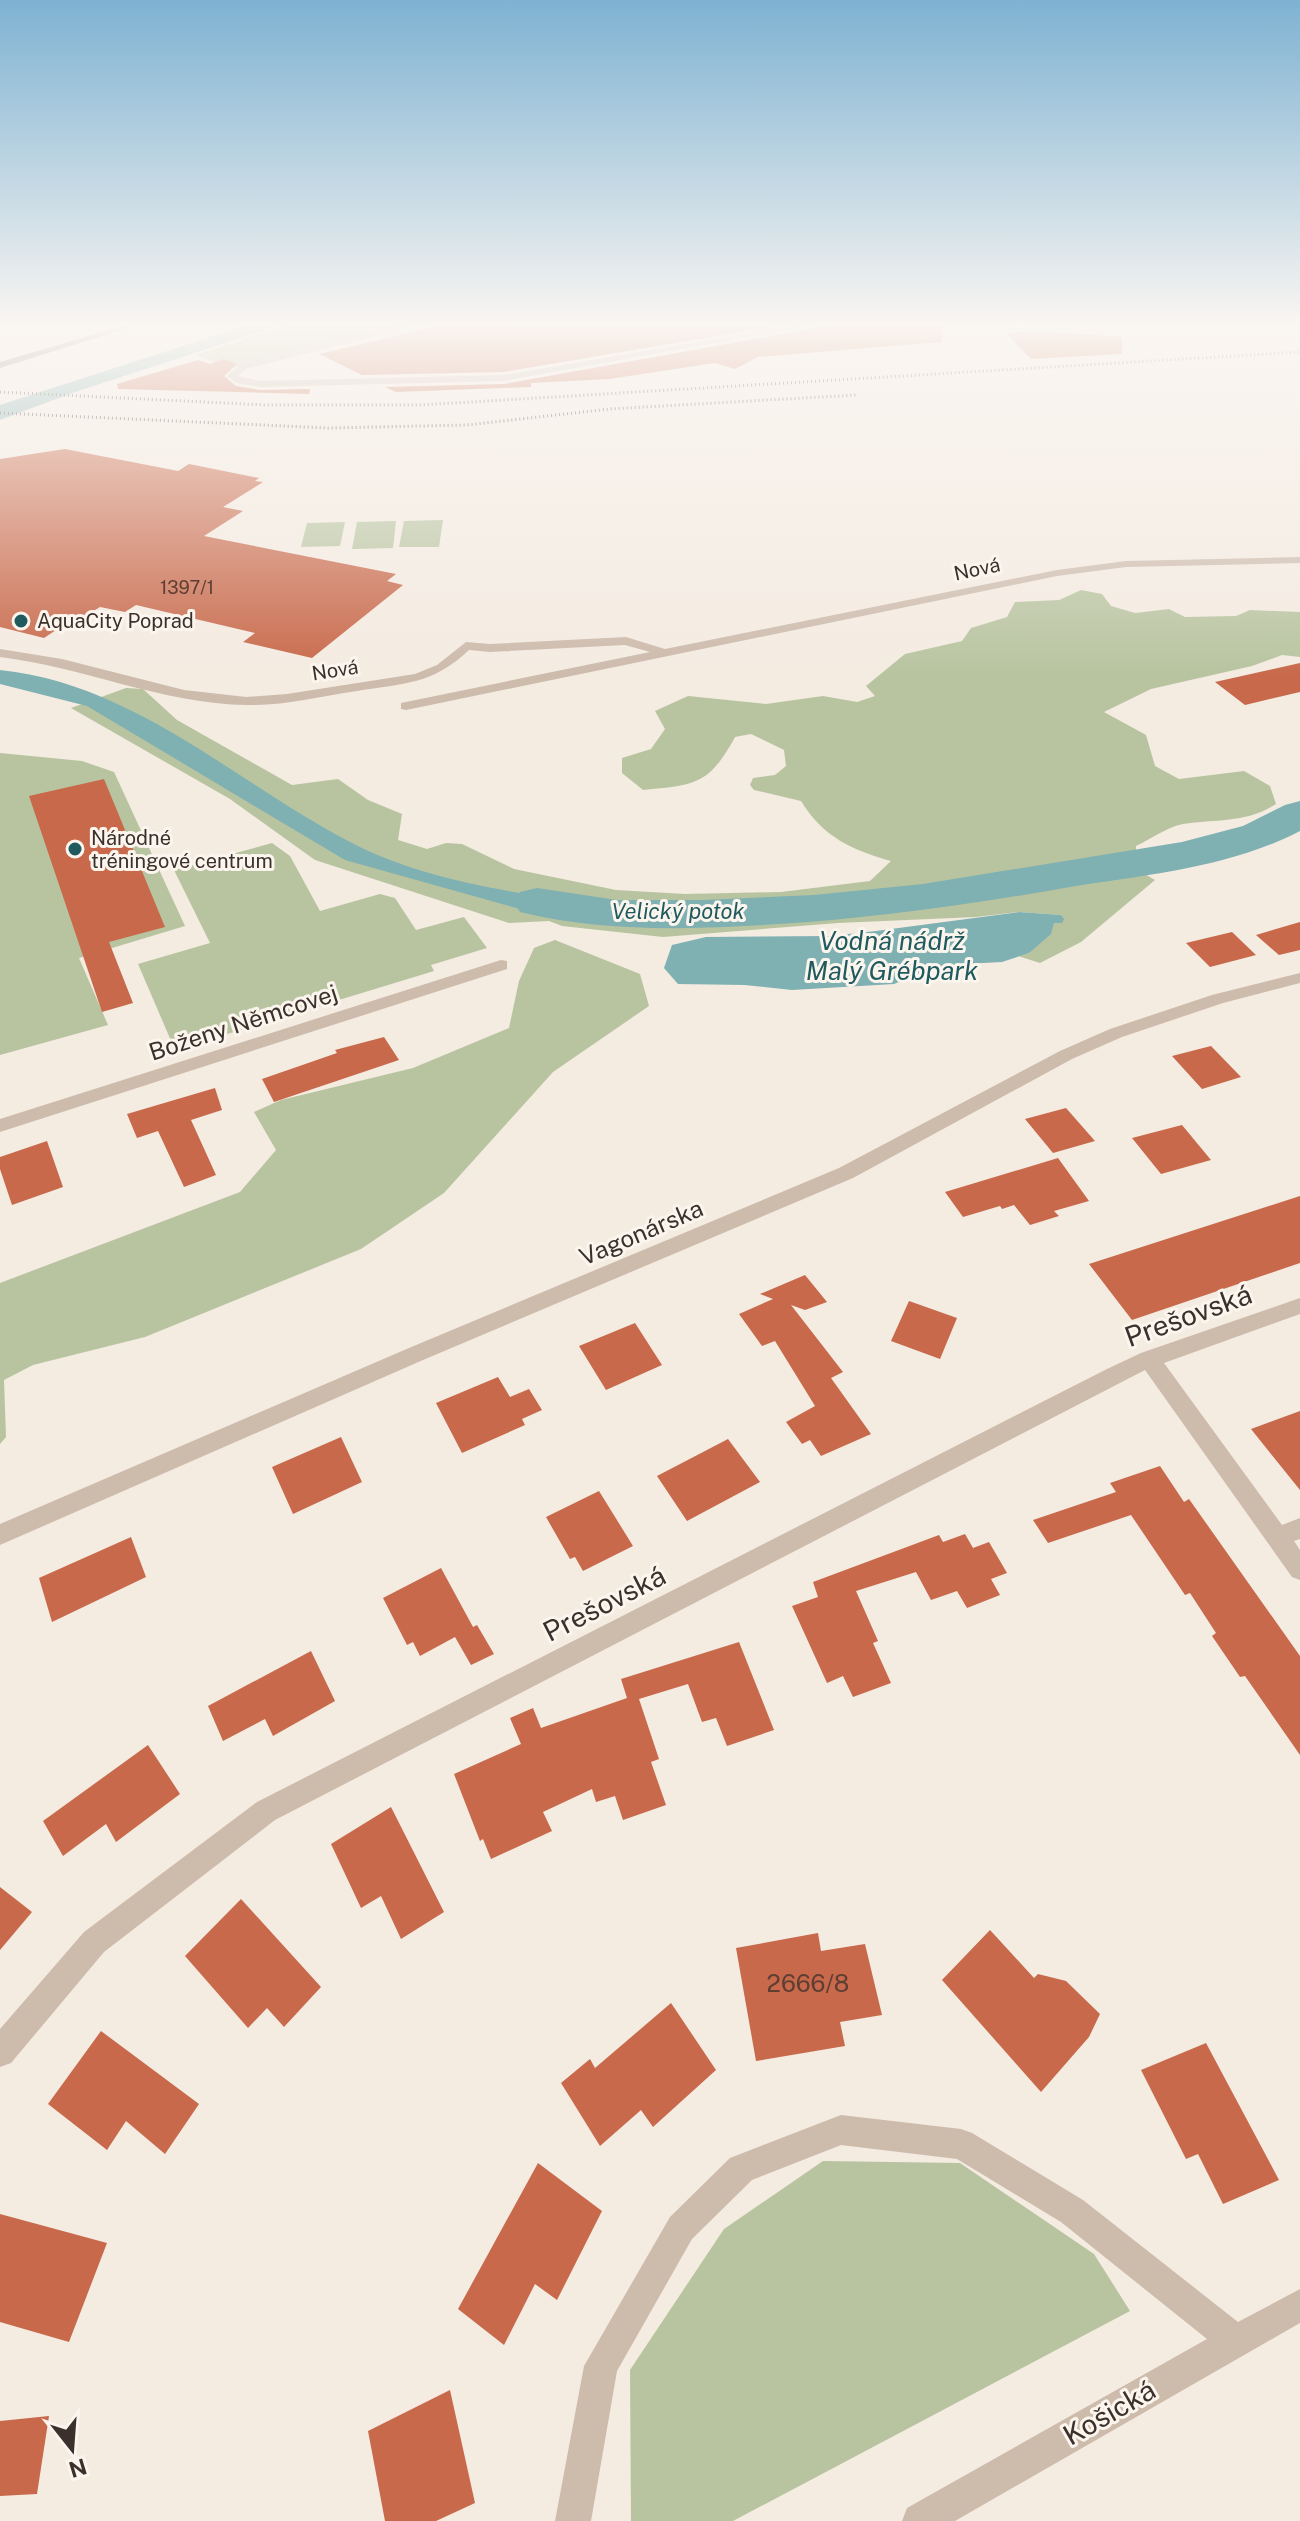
<svg xmlns="http://www.w3.org/2000/svg" width="1300" height="2521" viewBox="0 0 1300 2521" font-family="'Public Sans',sans-serif">
<style>
.green{fill:#b8c4a0}
.water{fill:#7fb0b2}
.lines{fill:none;stroke-linecap:round;stroke-linejoin:round}
.river{fill:#7fb0b2;fill-rule:evenodd}
.building{fill:#c8694b}
.minor{fill:#cdbbac;fill-rule:evenodd}
.primary{fill:#7d675c;fill-rule:evenodd}
.rail{stroke:#3b302b;stroke-width:3;stroke-dasharray:1 3;stroke-linecap:butt}
.poi-dot{fill:#1f5a5e;stroke:#fbf5ee;stroke-width:3}
.labels{text-anchor:middle;dominant-baseline:central;stroke-width:6;stroke-linejoin:round;paint-order:stroke}
.far-number-label{font-size:18px;fill:#5e3e33}
.far-street-label{font-size:20px;fill:#3b302b;stroke:#fbf5ee}
.far-poi-label{font-size:20px;fill:#3b302b;stroke:#fbf5ee;text-anchor:start}
.far-water-label{font-size:22px;font-style:italic;fill:#1f5a5e;stroke:#fbf5ee}
.street-label{font-size:24px;fill:#3b302b;stroke:#fbf5ee}
.near-number-label{font-size:24px;fill:#5e3e33}
.water-label{font-size:26px;font-style:italic;fill:#1f5a5e;stroke:#fbf5ee}
.near-street-label{font-size:28px;fill:#3b302b;stroke:#fbf5ee}
</style>
<rect width="100%" height="100%" fill="#f4ebe1"/>
<!-- green -->
<path class="green" d="M295 323H414L231 368 195 355Z
M443 520 439 547H399L404 521Z
M396 521 393 548 352 549 357 522Z
M345 522 340 546 301 547 307 523Z
M1081 590 1102 594 1111 606 1135 613 1169 609 1185 617 1236 616 1250 610 1300 612V657L1282 655 1252 666 1151 689 1104 712 1146 735 1155 766 1179 779 1244 771 1270 786 1276 804C1247 823 1216 819 1183 824 1167 827 1151 839 1136 846V869L1155 880 1081 942 1040 963 1018 956 1029 953 1061 915 1019 912 976 917 838 923 663 937 562 926 549 921 509 923 315 860 230 799 71 708 126 688 143 689 177 720 292 785 338 779 368 800 402 814 398 840 427 849 446 843 462 844 514 869 616 890 685 894 781 892 870 881 891 861C852 850 823 837 801 801L754 790 750 785 753 778 775 775 786 766 784 750 751 734 735 737C709 785 695 785 643 790L622 773V758L651 749 665 729 655 711 688 696 766 704 823 696 857 702 875 696 866 686 905 654 962 641 971 628 1007 617 1015 602 1059 600Z
M0 753 82 761 114 772 185 926 79 958 108 1025 0 1055Z
M272 843 290 856 320 911 380 894 395 898 416 930 464 917 487 948 431 965 434 971 175 1050 138 964 210 943 174 870Z
M555 940 640 974 649 1006 553 1072 444 1193 361 1249 145 1337 33 1365 4 1380 6 1437 0 1444V1283L240 1192 276 1150 254 1112 281 1100 413 1068 509 1028 519 981 534 948Z
M823 2161 960 2163 1094 2254 1130 2311 733 2521H631L630 2370 724 2229Z"/>
<!-- water -->
<path class="water" d="M254 323H287L72 393 0 420V405Z
M0 670C135 684 236 783 352 843 424 881 537 899 618 904L615 918 527 911 345 860 87 706 0 684Z
M1019 912 1061 915 1064 919 1062 923H1054L1051 934 1029 953 1002 962 964 964 920 973 894 984 792 990 745 985 678 984 664 968 672 945 706 937 830 936 876 931Z"/>
<g class="lines">
<!-- river -->
<path class="river" d="M1300 801V831C1231 867 1147 875 1070 887 962 906 855 921 744 926 669 930 594 930 520 912L514 902 520 892 537 888 617 900H704L814 895 923 884 1182 842 1243 826 1285 805Z"/>
</g>
<!-- building -->
<path class="building" d="M452 323H793L503 372 362 375 319 354Z
M829 323H942V342L758 357 735 369 715 363 609 379 531 383V387L396 392 385 387 504 384 827 326Z
M1035 331 1122 337V354L1031 359 1006 333Z
M223 359 237 364 224 376 236 386 260 390 310 389 309 394 118 389 117 384 198 360 210 364Z
M65 449 178 471 189 464 259 478 255 481 263 482 223 507 243 511 204 536 396 574 387 581 403 585 312 658 243 642 255 633 136 605 125 612 100 607 61 631 56 630 44 638 0 627V459Z
M1300 663V692L1245 705 1215 682Z
M104 779 165 927 109 942 133 1003 102 1012 29 796Z
M1300 922V950L1279 955 1256 935Z
M1232 932 1256 955 1210 967 1186 943Z
M384 1037 399 1060 274 1102 262 1079 337 1053 335 1050Z
M1211 1046 1241 1077 1202 1089 1172 1056Z
M215 1088 222 1110 191 1120 216 1175 184 1187 158 1131 137 1138 127 1114Z
M1066 1108 1095 1141 1053 1153 1025 1119Z
M1182 1125 1211 1160 1161 1174 1132 1138Z
M47 1141 63 1187 12 1205 0 1169V1157Z
M1058 1158 1089 1201 1054 1211 1059 1216 1030 1225 1014 1205 1002 1209 1000 1206 963 1217 945 1192Z
M1300 1196V1263L1132 1320 1089 1264Z
M805 1275 827 1302 805 1310 791 1305 843 1372 831 1378 871 1434 821 1456 810 1440 802 1444 786 1422 815 1406 775 1341 762 1346 739 1314 773 1299 760 1294Z
M909 1301 957 1318 940 1359 891 1341Z
M635 1323 662 1365 606 1390 579 1346Z
M498 1377 510 1397 529 1389 542 1410 522 1419 525 1425 462 1453 436 1403Z
M1300 1411V1490L1251 1429Z
M341 1437 362 1482 293 1514 272 1467Z
M728 1439 760 1482 687 1521 657 1476Z
M1160 1466 1184 1502 1189 1499 1300 1656V1755L1245 1676 1240 1677 1212 1636 1216 1633 1190 1593 1185 1595 1131 1515 1048 1543 1033 1520 1116 1492 1110 1483Z
M599 1491 633 1546 583 1571 575 1557 570 1559 546 1517Z
M965 1534 973 1548 989 1542 1007 1573 991 1579 1000 1595 967 1608 957 1591 931 1600 916 1572 856 1591 878 1641 873 1643 891 1683 853 1697 843 1676 827 1683 792 1606 818 1597 813 1582 939 1535 943 1542Z
M131 1537 146 1577 52 1622 39 1578Z
M441 1568 473 1627 477 1625 494 1654 471 1665 455 1637 420 1656 413 1642 407 1645 383 1598Z
M739 1642 774 1730 727 1746 716 1718 702 1722 688 1684 639 1699 659 1759 651 1762 666 1805 623 1820 615 1796 596 1802 592 1789 543 1812 552 1831 491 1859 483 1839 480 1841 454 1774 521 1744 510 1718 533 1708 541 1728 627 1698 621 1679Z
M311 1651 335 1701 273 1736 265 1719 223 1741 208 1706Z
M148 1745 180 1794 116 1842 106 1824 63 1856 43 1821Z
M391 1807 444 1912 401 1939 381 1896 361 1908 331 1844Z
M0 1887 32 1912 0 1950Z
M241 1899 321 1987 284 2027 267 2008 248 2028 185 1956Z
M990 1930 1034 1978 1038 1974 1066 1981 1100 2014 1089 2037 1041 2092 942 1980Z
M818 1933 821 1951 865 1944 882 2015 840 2022 845 2046 756 2061 736 1948Z
M671 2003 716 2070 653 2127 641 2110 600 2146 561 2083 590 2059 595 2068Z
M101 2031 199 2104 165 2154 126 2121 107 2150 48 2104Z
M1206 2043 1279 2180 1223 2204 1198 2154 1186 2159 1141 2070Z
M538 2163 602 2211 557 2300 535 2284 504 2345 458 2309Z
M0 2214 107 2243 69 2342 0 2322Z
M450 2390 475 2503 436 2521H385L368 2431Z
M49 2416 37 2494 0 2496V2421Z"/>
<g class="lines">
<!-- minor -->
<path class="minor" d="M412 323H425L246 369 238 376 260 381 503 375 809 323H826L503 381 260 387 237 383 227 376 240 365Z
M1300 557V563L1126 567 1057 576 406 710 401 709V703L650 652 625 645 490 652 469 650C432 685 404 683 357 691 320 696 284 706 247 705 163 704 83 667 0 657V649L62 659 184 690 246 697 287 694 415 674 437 665 466 642 490 644 626 637 665 649 1057 570 1126 561Z
M501 960 507 961V969L0 1132V1119Z
M1300 973V983L1223 1003 1122 1037 1072 1059 853 1178 423 1360 0 1545V1524L409 1348 839 1168 1060 1051 1110 1029 1212 995Z
M1300 1298V1314L1164 1363 1282 1525 1300 1518V1539L1294 1541 1300 1550V1580L1292 1577 1145 1370 275 1820 104 1952 11 2063 0 2067V2029L84 1932 257 1802 1107 1369 1141 1353Z
M841 2115 961 2129 972 2133 1083 2200 1238 2322 1300 2289V2323L955 2521H902L907 2508 1207 2339 1061 2222 957 2159 841 2145 752 2180 692 2239 617 2371 591 2521H555L584 2366 670 2217 730 2158Z"/>
<!-- primary -->
<path class="primary" d="M132 323H144L0 368V362Z"/>
<!-- rail -->
<path class="rail" d="M0 392 265 405H421L1300 352
M0 413 328 428 467 425 609 409 856 395"/>
</g>
<!-- sky -->
<linearGradient id="sky" x2="0" y2="1"><stop stop-color="#7eb2d2"/><stop offset="0.48" stop-color="#faf6f2"/><stop offset="1" stop-color="#faf6f2" stop-opacity="0"/></linearGradient>
<rect width="1300" height="676" fill="url(#sky)"/>
<!-- markers -->
<g class="poi-dot">
<circle cx="21" cy="621" r="8"/>
<circle cx="75" cy="849" r="8"/>
</g>
<g class="labels">
<!-- far-number labels -->
<g class="far-number-label">
<text x="187" y="587">1397/1</text>
</g>
<!-- far-street labels -->
<g class="far-street-label">
<text transform="translate(977 569) rotate(-12)">Nová</text>
<text transform="translate(335 670) rotate(-9)">Nová</text>
</g>
<!-- far-poi labels -->
<g class="far-poi-label">
<text x="37" y="621">AquaCity Poprad</text>
<text x="91" y="838">Národné<tspan x="91" dy="23">tréningové centrum</tspan></text>
</g>
<!-- far-water labels -->
<g class="far-water-label">
<text x="678" y="911">Velický potok</text>
</g>
<!-- street labels -->
<g class="street-label">
<text transform="translate(243 1022) rotate(-18)">Boženy Němcovej</text>
<text transform="translate(641 1232) rotate(-23)">Vagonárska</text>
</g>
<!-- near-number labels -->
<g class="near-number-label">
<text x="808" y="1983">2666/8</text>
</g>
<!-- water labels -->
<g class="water-label">
<text x="892" y="940">Vodná nádrž<tspan x="892" dy="30">Malý Grébpark</tspan></text>
</g>
<!-- near-street labels -->
<g class="near-street-label">
<text transform="translate(1188 1315) rotate(-20)">Prešovská</text>
<text transform="translate(604 1603) rotate(-27)">Prešovská</text>
<text transform="translate(1109 2412) rotate(-30)">Košická</text>
</g>
</g>
<!-- north arrow -->
<g transform="translate(72 2449) rotate(163)" stroke="#fbf5ee" stroke-width="6" paint-order="stroke">
<path d="M0-6L14 30L0 20L-14 30Z" fill="#3b302b"/>
<text y="-12" font-size="22" font-weight="bold" text-anchor="middle" fill="#3b302b">N</text>
</g>
</svg>
